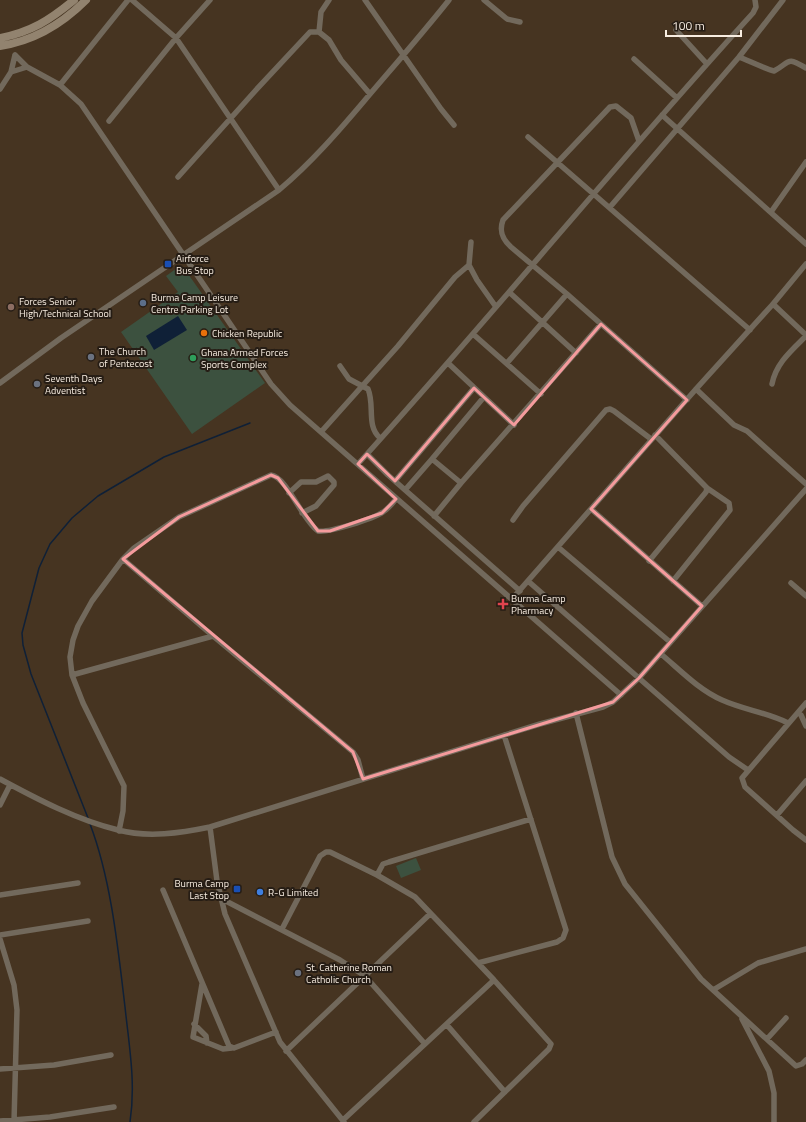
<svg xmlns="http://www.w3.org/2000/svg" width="806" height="1122" viewBox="0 0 806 1122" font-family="'Titillium Web',sans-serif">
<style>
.green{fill:#3c513f}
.water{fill:#0f2037}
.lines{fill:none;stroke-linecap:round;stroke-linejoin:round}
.stream{stroke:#0f2037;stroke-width:1.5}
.minor{stroke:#72695c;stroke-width:5.5}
.secondary{stroke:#92836f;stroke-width:8}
.marked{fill:none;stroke:#f59b9d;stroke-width:3;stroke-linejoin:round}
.transit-dot{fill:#1a4fb4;stroke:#261d15;stroke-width:1.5}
.service-dot{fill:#5c6f8a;stroke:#261d15;stroke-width:1.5}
.education-dot{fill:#8d6e63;stroke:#261d15;stroke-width:1.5}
.food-dot{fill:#e8710a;stroke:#261d15;stroke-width:1.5}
.worship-dot{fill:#6b7280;stroke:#261d15;stroke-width:1.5}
.leisure-dot{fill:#2e9e5b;stroke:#261d15;stroke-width:1.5}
.health-dot{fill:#e0444e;stroke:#261d15;stroke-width:1.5}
.shop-dot{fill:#3f7fe0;stroke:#261d15;stroke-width:1.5}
.labels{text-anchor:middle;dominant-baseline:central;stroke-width:4;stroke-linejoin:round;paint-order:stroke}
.poi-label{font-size:10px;fill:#f8ede1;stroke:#261d15;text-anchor:start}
</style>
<rect width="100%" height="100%" fill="#463421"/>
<!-- green -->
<path class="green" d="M177 268 186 271 265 383 192 434 121 332 178 292 166 276Z
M416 858 421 870 401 878 396 866Z"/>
<!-- water -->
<path class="water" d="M178 316 187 330 154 350 146 336Z"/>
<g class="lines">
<!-- stream -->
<path class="stream" d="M88 818 31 674 23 645 22 633 39 568 50 544 72 518 98 496 164 457 250 423
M90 824C111 879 118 948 125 1007 129 1045 136 1083 130 1122"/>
<!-- minor -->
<path class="minor" d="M132 0 176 38 279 190
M365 0 441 109 454 125
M484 0 507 19 520 22
M676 30 707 64
M319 32 321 12 329 0
M15 55 27 67 60 85 81 104 271 384 290 405 621 695
M739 57C747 60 768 70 774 71 791 62 785 56 806 68
M634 59 677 98
M11 72 27 67
M60 85 128 0
M0 89 11 72 15 55
M662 115 806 244
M109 121 176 38 210 0
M528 137 750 330
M639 141 631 118 616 106 610 107 503 220C499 231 502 239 511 247L567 294 687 400
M178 177 256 90 310 32H319L329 40 341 60 370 94
M610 207 739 57 783 0
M771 212 806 162
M471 242 469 265 477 280 496 307
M509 292 576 353
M773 304 806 335
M473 334 541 394
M448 363 514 425
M507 363 567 294
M340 366 349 379 368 389C375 405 366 426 380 438
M0 383 61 338 279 190C311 163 338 132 365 100 393 67 422 34 449 0
M772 384C776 363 792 350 806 336
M696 389 734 425 747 431 806 484
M321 432 398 346 455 277 469 265
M367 454 388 475 520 591
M432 459 484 397
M358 464C492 316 618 161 753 13L756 7 755 0
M395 481 474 388
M405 490 432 459 461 483 601 324
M289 493 301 482H316L328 476 334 482V485L316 506 302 513
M591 509 702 606
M434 516 461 483
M513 520 523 506 606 410 610 409 614 411 651 439
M558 547 670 642
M123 559 213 636 353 752 358 760 363 779
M649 561 706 492 707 488 655 435
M528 581 729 757 748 770
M673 581 730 510 729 503 707 488
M791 583 806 596
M512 599 696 389 773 304 806 264
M661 654C680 670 699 690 722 700 744 710 766 712 788 723
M72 675 213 636
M806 703 742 778 745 787 793 830 806 840
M576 713 612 857 625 884 701 979 796 1066 802 1064 806 1060
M801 715 806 726
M0 779C37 799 77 820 118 830 148 838 181 833 210 827L540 724 603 707 613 702 639 678 806 489
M0 805 10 785
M777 815 806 781
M210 827 217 881 225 914 280 1042 344 1122
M119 831 123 811 124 786 83 703 72 675 70 657 73 640 78 626 92 601 123 559 134 548 179 517 271 475C287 477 302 520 318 531 328 533 373 519 383 512 388 509 392 504 396 499
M377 875 383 864 389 862 531 819
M163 890 229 1046 234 1048 276 1032
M0 895 78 883
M220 898 340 960 365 976 425 1044
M282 929 320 856 326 852H330L377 875 415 897 494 980 551 1044 549 1049 474 1122
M0 935 88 921
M0 939 14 985 17 1010 14 1122
M478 963 557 942 563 938 566 930 504 735
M202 984 193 1037 223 1049 232 1048
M713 990 758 963 806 949
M742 1019 769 1071 774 1093V1122
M194 1024 206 1036 207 1043
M447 1025 505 1092
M767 1039 786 1018
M286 1051 430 914
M0 1069 54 1065 111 1055
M343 1120 494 980
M0 1121 50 1117 114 1107"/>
<!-- secondary -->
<path class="secondary" d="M0 38C31 32 50 20 74 0
M0 46C34 41 62 24 86 0"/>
</g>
<!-- marked area -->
<path class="marked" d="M601 324 687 400 591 509 702 606 639 678 613 702 363 779 353 752 123 559 179 517 271 475 278 478 318 531H330L382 513 396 499 358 464 367 454 395 481 474 388 514 425Z"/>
<!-- markers -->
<g class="transit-dot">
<rect x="164" y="260" width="8" height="8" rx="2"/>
<rect x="233" y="885" width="8" height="8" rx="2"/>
</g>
<circle class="service-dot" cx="143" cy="303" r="4"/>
<circle class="education-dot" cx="11" cy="307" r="4"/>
<circle class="food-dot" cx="204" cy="333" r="4"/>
<g class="worship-dot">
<circle cx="91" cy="357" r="4"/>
<circle cx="37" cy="384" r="4"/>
<circle cx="298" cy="973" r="4"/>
</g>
<circle class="leisure-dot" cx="193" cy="358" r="4"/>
<path class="health-dot" d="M501 598h4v4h4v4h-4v4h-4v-4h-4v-4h4z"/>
<circle class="shop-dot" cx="260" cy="892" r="4"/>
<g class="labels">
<!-- poi labels -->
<g class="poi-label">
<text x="176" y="258">Airforce<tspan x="176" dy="12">Bus Stop</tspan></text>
<text x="151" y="297">Burma Camp Leisure<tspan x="151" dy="12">Centre Parking Lot</tspan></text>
<text x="19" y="301">Forces Senior<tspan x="19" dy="12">High/Technical School</tspan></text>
<text x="212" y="333">Chicken Republic</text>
<text x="99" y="351">The Church<tspan x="99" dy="12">of Pentecost</tspan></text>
<text x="201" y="352">Ghana Armed Forces<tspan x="201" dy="12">Sports Complex</tspan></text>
<text x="45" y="378">Seventh Days<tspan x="45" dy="12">Adventist</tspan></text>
<text x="511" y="598">Burma Camp<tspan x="511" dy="12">Pharmacy</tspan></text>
<text x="229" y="883" text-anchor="end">Burma Camp<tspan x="229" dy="12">Last Stop</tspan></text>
<text x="268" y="892">R-G Limited</text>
<text x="306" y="967">St. Catherine Roman<tspan x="306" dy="12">Catholic Church</tspan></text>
</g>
</g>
<!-- scale -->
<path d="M666 30v6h75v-6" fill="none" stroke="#f8ede1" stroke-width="2"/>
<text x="672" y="30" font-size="12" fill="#f8ede1" stroke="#261d15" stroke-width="3" paint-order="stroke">100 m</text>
</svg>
